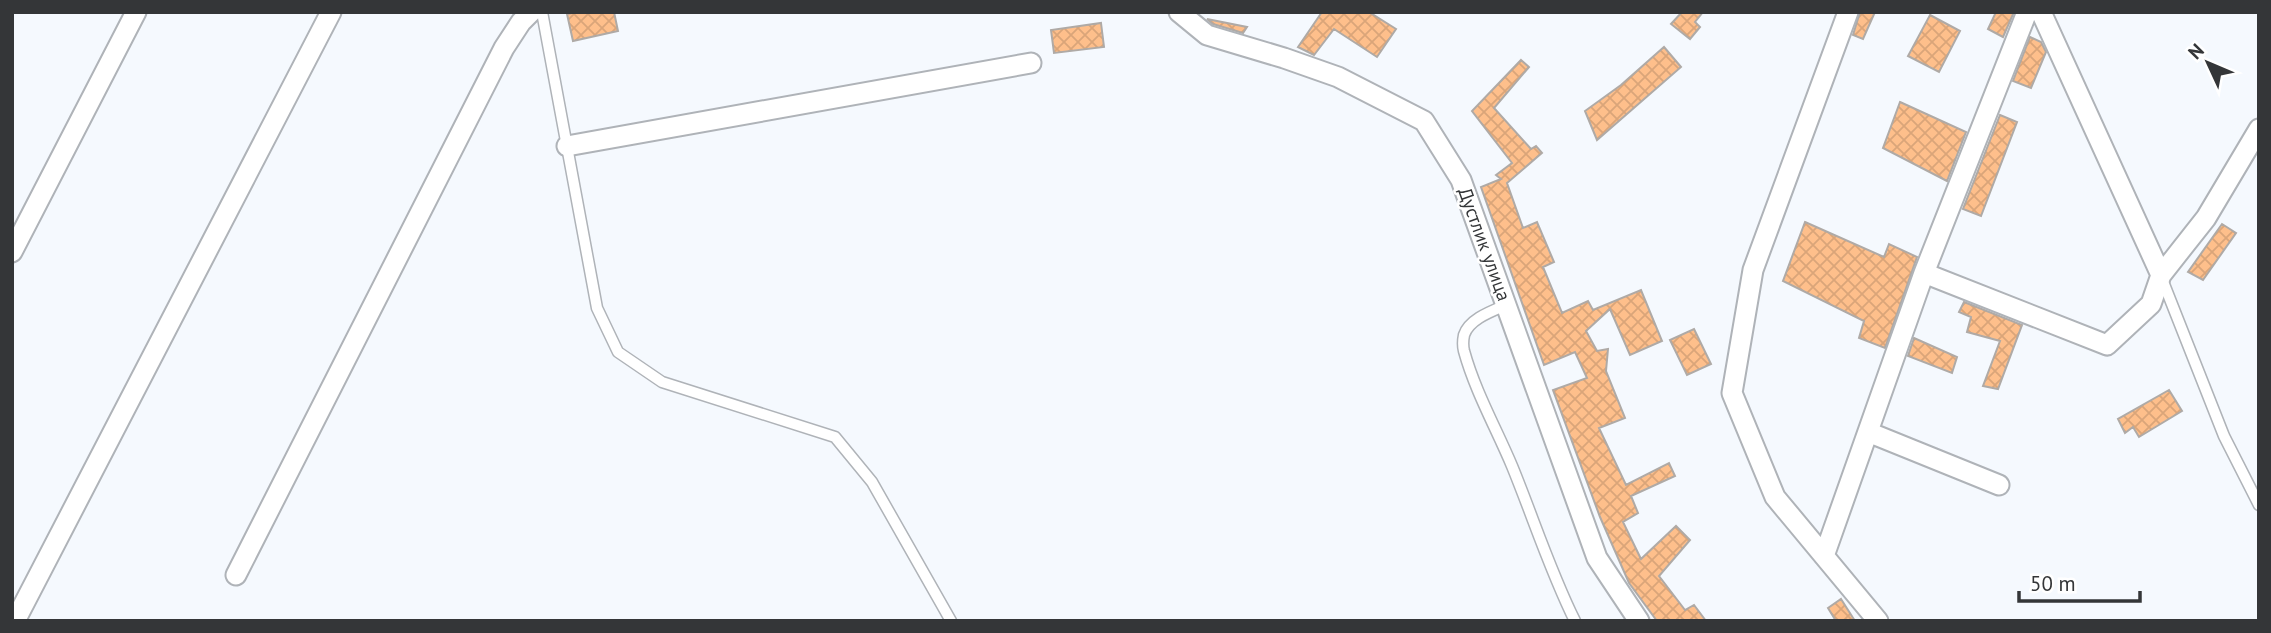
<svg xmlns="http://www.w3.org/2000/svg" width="2271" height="633" viewBox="0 0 2271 633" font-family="'PT Sans',sans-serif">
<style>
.building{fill:url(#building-cross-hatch);stroke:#afaaa6;stroke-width:2}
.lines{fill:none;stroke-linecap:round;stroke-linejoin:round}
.service-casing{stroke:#afb3b8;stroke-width:13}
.minor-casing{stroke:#afb3b8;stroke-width:23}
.service{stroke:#fff;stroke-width:10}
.minor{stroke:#fff;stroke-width:19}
.labels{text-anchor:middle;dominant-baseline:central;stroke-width:5;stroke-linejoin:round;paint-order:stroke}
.street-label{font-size:19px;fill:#343638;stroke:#fff}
</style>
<defs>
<pattern id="building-cross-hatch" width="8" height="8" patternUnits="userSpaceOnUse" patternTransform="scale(1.75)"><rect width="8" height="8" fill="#febf8b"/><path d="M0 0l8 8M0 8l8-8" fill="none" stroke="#daa579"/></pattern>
</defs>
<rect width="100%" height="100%" fill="#f5f9fe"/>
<!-- building -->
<path class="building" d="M577 12H614L618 31 573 41 567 14Z
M1322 12H1369L1396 29 1377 57 1334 29 1314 55 1298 47Z
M1682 12H1703L1695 22 1700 27 1690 39 1671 24Z
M1860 12H1875L1863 39 1853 35Z
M1996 12H2014L2003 37 1988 29Z
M1930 15 1960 31 1939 72 1908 56Z
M1207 19 1247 27 1243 33 1213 24Z
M1101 23 1104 47 1054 53 1051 30Z
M2030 37 2041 42 2046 52 2031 88 2013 81Z
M1664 47 1681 67 1597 140 1585 111 1621 85Z
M1521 60 1529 67 1494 108 1531 149 1536 146 1542 153 1507 183 1523 228 1537 222 1554 262 1543 267 1562 313 1588 301 1593 310 1641 290 1662 341 1630 355 1610 309 1586 331 1597 351 1608 349 1606 371 1625 418 1599 428 1626 485 1669 463 1675 476 1631 496 1638 513 1623 522 1641 559 1676 526 1690 540 1659 576 1685 610 1694 605 1706 621H1657L1629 583 1600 517 1553 390 1587 378 1575 352 1544 365 1481 187 1501 179 1496 175 1512 163 1472 111Z
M1900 102 1966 132 1947 181 1883 148Z
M2000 115 2017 122 1981 216 1963 209Z
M1805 222 1884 257 1889 244 1917 257 1885 348 1859 338 1864 321 1783 281Z
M2222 224 2236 233 2203 280 2188 272Z
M1964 302 2022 325 1998 389 1983 386 2000 341 1967 332 1971 317 1959 312Z
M1694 329 1711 364 1687 375 1670 340Z
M1914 338 1957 357 1952 373 1908 356Z
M2169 390 2182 411 2139 437 2133 427 2125 433 2118 419Z
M1841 599 1855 621H1836L1828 608Z"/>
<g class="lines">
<!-- service casing -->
<g class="service-casing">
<path id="service" d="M542 12 597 308 618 352 662 382 835 437 872 482 951 621
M2162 279 2224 436 2259 505
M1506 305C1492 311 1469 319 1464 335 1463 340 1463 347 1464 351 1475 391 1496 428 1512 466 1533 517 1550 571 1575 621"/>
</g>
<!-- minor casing -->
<g class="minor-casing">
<path id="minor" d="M1179 12 1207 35 1284 58 1338 77 1424 121 1461 180 1597 558 1639 621
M1848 12 1753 270 1732 393 1775 497 1878 621
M2027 12 1924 273 2107 345 2151 304 2161 275
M2041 12 2161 275 2206 218 2259 129
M567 146 1031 63
M12 252 136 12
M1868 432 1999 485
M1824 556 1924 273
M236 575 504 48 521 22 531 12
M15 621 331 12"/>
</g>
<!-- service -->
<use href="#service" class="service"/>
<!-- minor -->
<use href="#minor" class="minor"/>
</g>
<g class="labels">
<!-- street labels -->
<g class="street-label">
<text transform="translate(1485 244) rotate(70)">Дустлик улица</text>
</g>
</g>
<!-- border -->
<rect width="2271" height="633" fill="none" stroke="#343638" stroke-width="28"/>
<!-- north arrow -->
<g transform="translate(2208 63) rotate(314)" stroke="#ffffff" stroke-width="5" paint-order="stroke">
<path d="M0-5L12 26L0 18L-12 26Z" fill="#343638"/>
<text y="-10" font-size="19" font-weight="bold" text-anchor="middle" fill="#343638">N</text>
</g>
<!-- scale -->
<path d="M2019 591v10h121v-10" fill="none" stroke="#343638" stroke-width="3.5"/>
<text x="2030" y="591" font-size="21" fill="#343638" stroke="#ffffff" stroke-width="5" paint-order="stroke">50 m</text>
</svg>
